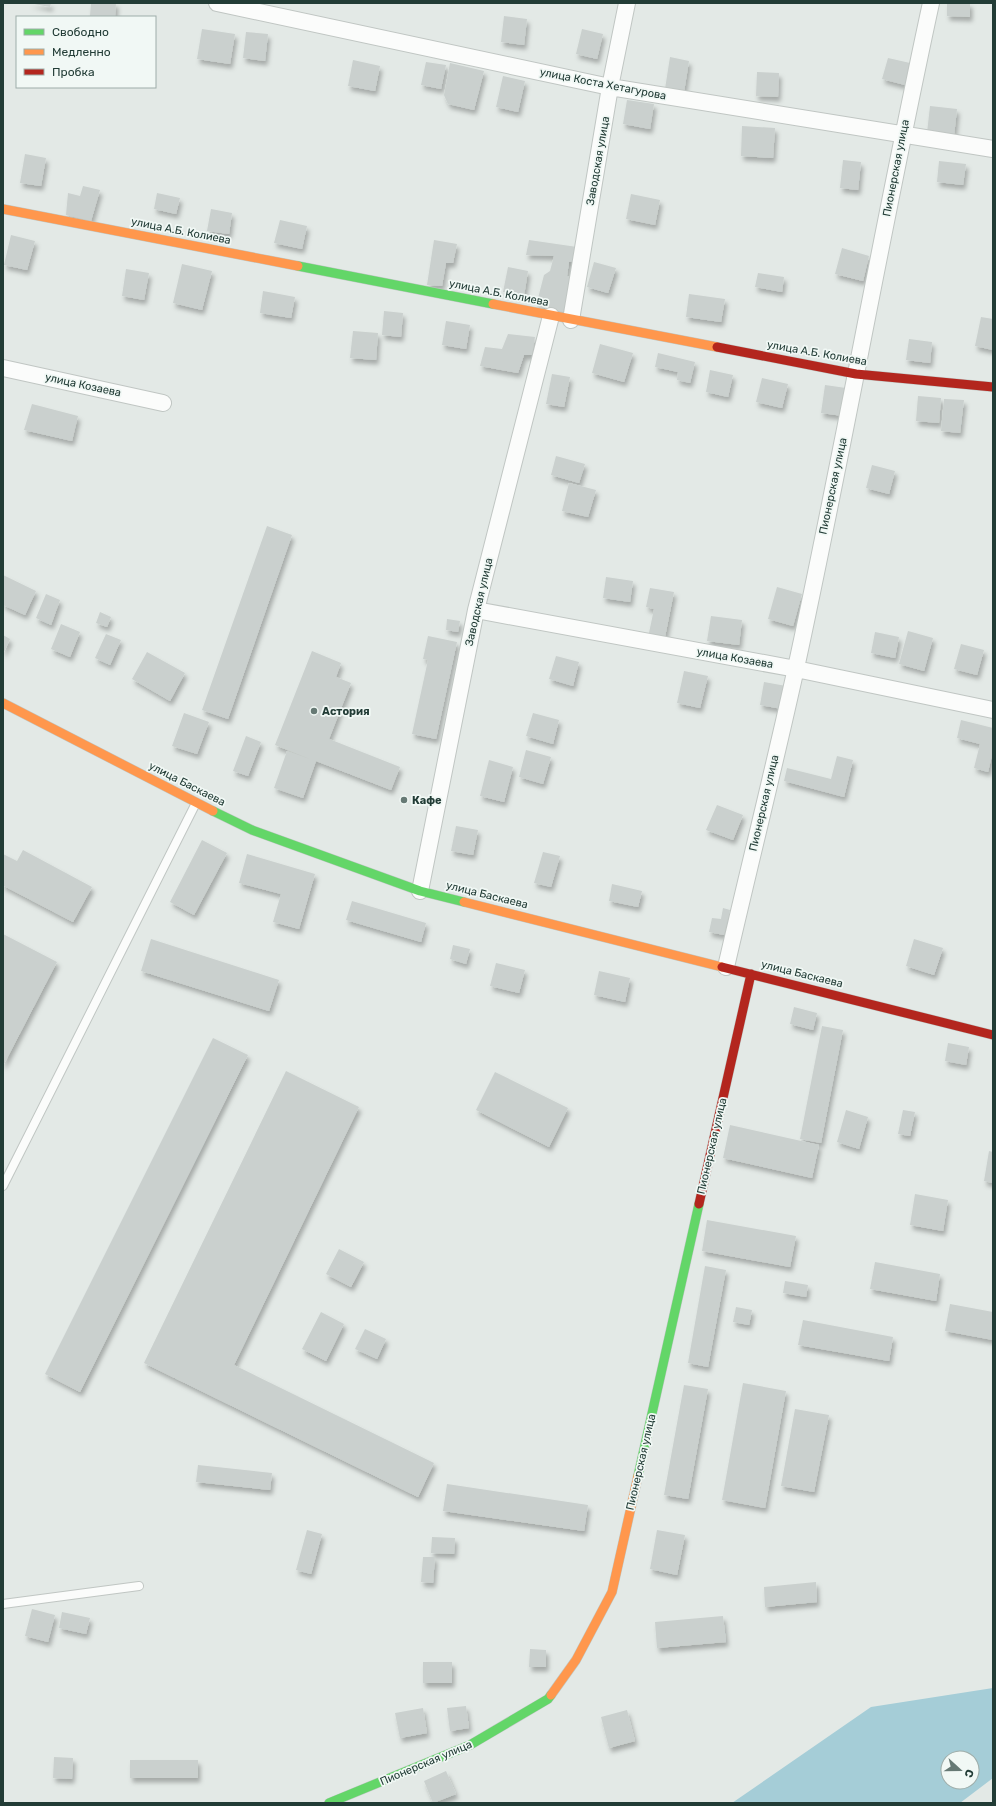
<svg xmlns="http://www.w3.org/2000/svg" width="996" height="1806" viewBox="0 0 996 1806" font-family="Rubik,sans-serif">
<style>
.water{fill:#a5cdd7;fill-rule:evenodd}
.building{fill:#cad0ce;filter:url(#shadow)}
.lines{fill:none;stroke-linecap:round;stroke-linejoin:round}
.lane-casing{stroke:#c0c6c3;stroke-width:10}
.street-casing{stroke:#c0c6c3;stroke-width:18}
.fast-casing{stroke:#bfc7c4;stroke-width:10}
.slow-casing{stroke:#bfc7c4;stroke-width:10}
.jam-casing{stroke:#bfc7c4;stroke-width:10}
.lane{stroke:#fbfcfb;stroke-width:8}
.street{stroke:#fbfcfb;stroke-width:16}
.fast{stroke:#63d668;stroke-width:9}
.slow{stroke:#ff974d;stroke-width:9}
.jam{stroke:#b3261e;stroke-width:9}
.poi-dot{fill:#667974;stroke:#f1f8f5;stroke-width:1.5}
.labels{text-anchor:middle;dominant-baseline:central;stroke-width:3.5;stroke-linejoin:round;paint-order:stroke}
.street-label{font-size:11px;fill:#223c36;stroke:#f1f8f5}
.poi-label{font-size:11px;font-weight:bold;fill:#223c36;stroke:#f1f8f5;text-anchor:start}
</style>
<defs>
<filter id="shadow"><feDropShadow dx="2.5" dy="4.5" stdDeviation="2" flood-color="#0004"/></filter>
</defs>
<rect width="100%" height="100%" fill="#e3e9e6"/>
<!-- water -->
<path class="water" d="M993 1688V1778L960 1803H732L871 1707ZM948 1758H972V1782H948Z"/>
<!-- building -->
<path class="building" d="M29 3H51L50 7Z
M91 3H116L115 17 90 16Z
M947 3H970V17L947 16Z
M504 16 527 19 524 45 501 42Z
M202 29 235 34 230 64 197 59Z
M582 29 603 34 597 59 576 54Z
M246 32 268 34 265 61 243 58Z
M670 57 689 61 684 92 665 89Z
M888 58 910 63 905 85 882 79Z
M353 60 380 66 375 91 348 86Z
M426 62 446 65 441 89 421 85Z
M450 63 484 71 474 110 448 104 444 95Z
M757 72 779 73 778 97 756 96Z
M503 76 525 81 518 112 496 107Z
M627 100 654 104 650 129 623 124Z
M930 106 957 109 954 136 927 133Z
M742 126 775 128 773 158 741 156Z
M25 154 46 158 41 186 20 183Z
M843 160 861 162 858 190 840 188Z
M939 161 966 164 963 185 937 182Z
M83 186 100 190 91 221 66 215 68 193 80 196Z
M157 193 180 198 176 214 154 209Z
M631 194 660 200 655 225 626 219Z
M211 209 232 213 229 234 207 231Z
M280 220 307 226 302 249 274 243Z
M11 235 35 241 27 270 4 265Z
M434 240 457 244 453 263H446L442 286 427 285Z
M529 240 577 247 575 261 569 262 567 276 573 278 563 312 536 306 544 275 550 271 554 256 526 255Z
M842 248 869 256 863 281 835 274Z
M594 262 616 268 608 293 587 287Z
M182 264 212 271 202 310 173 303Z
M508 267 528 271 524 296 503 292Z
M126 269 149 273 144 300 122 296Z
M758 273 784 277 782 292 755 287Z
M263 291 295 297 291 318 260 313Z
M689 294 725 299 721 322 686 317Z
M384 311 403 313 401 337 382 335Z
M981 317 993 319V350L975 346Z
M446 321 470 325 466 349 442 345Z
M353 331 378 333 376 360 350 358Z
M508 334 535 337 532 355H524L518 373 480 366 485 347 502 349Z
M909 339 932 342 930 363 906 360Z
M600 344 633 353 624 382 592 373Z
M658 353 695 362 690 383 677 380 678 372 655 367Z
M710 370 733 375 728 397 706 392Z
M552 374 570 377 564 407 546 404Z
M762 378 788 384 782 408 756 402Z
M825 385 846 388 843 416 821 413Z
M918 396 941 398 939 423 916 421Z
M944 399 964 400 960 433 941 431Z
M32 404 78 416 72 441 24 430Z
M556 456 585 464 579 483 551 475Z
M872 465 895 471 889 494 866 488Z
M569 483 596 490 588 517 562 511Z
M267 526 292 535 228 719 202 710Z
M3 575 36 591 25 615 3 605Z
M606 577 633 581 630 602 603 598Z
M777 587 802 594 793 626 768 619Z
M650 588 674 592 665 637 649 633 654 609 646 607Z
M46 594 60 600 51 625 36 618Z
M100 612 111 617 107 627 96 623Z
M711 616 742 620 739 645 707 641Z
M447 619 460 621 458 632 446 630Z
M61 624 80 632 70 657 51 649Z
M908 631 933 638 924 671 899 664Z
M875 632 899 637 895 658 871 653Z
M106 634 121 640 110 665 95 658Z
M3 635 10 639 3 654Z
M428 636 457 642 436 739 412 734 428 660 423 659Z
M961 644 984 650 977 675 954 669Z
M312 651 341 663 336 677 351 683 329 739 400 767 391 790 316 761 303 798 274 788 287 751 310 759 275 745Z
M147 652 185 673 170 701 132 679Z
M556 656 579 662 573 686 549 679Z
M684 671 708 676 700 708 677 703Z
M764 682 786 686 782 709 760 705Z
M184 713 209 722 197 754 172 746Z
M533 713 559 720 553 744 526 736Z
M961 720 993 728V751L988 772 974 768 980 744 957 738Z
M246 736 261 742 248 776 233 771Z
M526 750 551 757 543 784 519 777Z
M837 756 853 760 844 797 784 781 787 768 831 779Z
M489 760 513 767 504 802 480 796Z
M717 805 743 815 733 840 706 830Z
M456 826 478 830 473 855 451 851Z
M202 840 227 853 194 915 170 902Z
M23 850 92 887 73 922 4 886 3 888V854L17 861Z
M543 852 560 856 551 887 534 883Z
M247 854 315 874 299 929 273 922 281 894 239 883Z
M612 884 642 891 638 907 609 901Z
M352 901 426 923 421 942 346 920Z
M723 908 730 910 724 935 709 932 712 918 721 919Z
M3 934 57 962 3 1066Z
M151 939 279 980 269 1011 141 971Z
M914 939 943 948 934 975 906 966Z
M453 945 470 949 466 964 450 959Z
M496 963 525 970 519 993 490 986Z
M599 971 630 978 625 1002 594 995Z
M794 1007 817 1013 813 1030 790 1024Z
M822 1026 843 1030 821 1143 800 1139Z
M213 1038 248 1055 80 1392 45 1374Z
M948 1043 969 1047 966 1065 945 1061Z
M286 1071 359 1107 234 1365 434 1463 418 1497 144 1363Z
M495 1072 568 1108 549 1147 476 1110Z
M846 1110 868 1117 859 1149 837 1142Z
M903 1110 915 1112 910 1136 898 1134Z
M730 1125 819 1145 812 1178 723 1158Z
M989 1151 993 1152V1183L984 1181Z
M915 1194 948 1200 943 1231 910 1225Z
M707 1220 796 1236 790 1267 702 1251Z
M339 1249 364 1262 351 1287 326 1274Z
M875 1262 940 1274 936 1301 870 1289Z
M705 1266 726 1270 708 1367 688 1363Z
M785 1281 808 1285 806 1297 783 1293Z
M950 1304 993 1312V1340L945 1331Z
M736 1307 752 1310 749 1325 733 1322Z
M321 1312 344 1324 326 1361 302 1349Z
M803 1320 893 1337 889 1361 798 1345Z
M365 1329 386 1339 377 1359 355 1349Z
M743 1383 786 1391 765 1508 722 1500Z
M684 1385 708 1389 688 1499 664 1495Z
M795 1409 829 1415 814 1492 781 1486Z
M198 1465 272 1473 270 1490 196 1482Z
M447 1484 588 1505 584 1531 443 1511Z
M307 1530 322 1534 311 1574 296 1570Z
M657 1530 685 1535 677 1575 650 1569Z
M432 1537 455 1538 454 1554 431 1553Z
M423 1557H435L433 1583 421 1582Z
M816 1582 817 1602 765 1607 764 1587Z
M32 1609 55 1615 48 1642 25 1636Z
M62 1612 90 1618 86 1634 59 1628Z
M723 1616 726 1642 657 1648 655 1622Z
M530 1649 546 1650V1667H529Z
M423 1662H452V1683H423Z
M466 1706 469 1728 450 1731 447 1708Z
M423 1708 427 1733 400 1738 395 1713Z
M627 1710 635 1741 609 1748 601 1717Z
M54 1757 73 1758 72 1779 53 1778Z
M130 1760H198V1778H130Z
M446 1771 456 1794 433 1803 424 1781Z"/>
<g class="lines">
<!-- lane casing -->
<g class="lane-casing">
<path id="lane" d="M3 1186 196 803
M3 1604 139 1586"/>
</g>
<!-- street casing -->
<g class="street-casing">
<path id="street" d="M217 3 610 87 993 149
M571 320 610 87 627 3
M3 368 163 403
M476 610 796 669 993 710
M420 891 476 610 551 316
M726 967C749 867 774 768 796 668 844 447 883 224 931 3"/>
</g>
<!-- fast casing -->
<g class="fast-casing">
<path id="fast" d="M298 266 493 304
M213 811 252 830 420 891 464 902
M638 1476 699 1204
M329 1803 470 1745 548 1699 551 1695"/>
</g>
<!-- slow casing -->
<g class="slow-casing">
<path id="slow" d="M3 209 298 266
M493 304 717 347
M3 703 213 811
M464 902 722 967
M551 1695 576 1660 612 1592 638 1476"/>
</g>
<!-- jam casing -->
<g class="jam-casing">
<path id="jam" d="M717 347 856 374 993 387
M722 967 993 1035
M699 1204 751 974"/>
</g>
<!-- lane -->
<use href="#lane" class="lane"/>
<!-- street -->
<use href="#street" class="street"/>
<!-- fast -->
<use href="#fast" class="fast"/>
<!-- slow -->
<use href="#slow" class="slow"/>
<!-- jam -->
<use href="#jam" class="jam"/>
</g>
<!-- markers -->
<g class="poi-dot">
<circle cx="314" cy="711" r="4"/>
<circle cx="404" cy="800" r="4"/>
</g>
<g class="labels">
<!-- street labels -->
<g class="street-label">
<text transform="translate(603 84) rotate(11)">улица Коста Хетагурова</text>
<text transform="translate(598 161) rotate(-80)">Заводская улица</text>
<text transform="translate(896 168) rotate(-79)">Пионерская улица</text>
<text transform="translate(181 231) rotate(11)">улица А.Б. Колиева</text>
<text transform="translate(499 293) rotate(11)">улица А.Б. Колиева</text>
<text transform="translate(817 353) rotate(10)">улица А.Б. Колиева</text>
<text transform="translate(83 385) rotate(12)">улица Козаева</text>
<text transform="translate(833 486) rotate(-78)">Пионерская улица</text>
<text transform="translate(479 602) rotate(-77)">Заводская улица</text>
<text transform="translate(735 658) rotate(10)">улица Козаева</text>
<text transform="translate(187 784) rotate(27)">улица Баскаева</text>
<text transform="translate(764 803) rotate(-77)">Пионерская улица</text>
<text transform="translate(487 895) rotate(14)">улица Баскаева</text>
<text transform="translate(802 974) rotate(14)">улица Баскаева</text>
<text transform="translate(712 1146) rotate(-77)">Пионерская улица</text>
<text transform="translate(641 1462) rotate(-77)">Пионерская улица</text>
<text transform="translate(426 1763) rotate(-23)">Пионерская улица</text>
</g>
<!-- poi labels -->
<g class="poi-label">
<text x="322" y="711">Астория</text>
<text x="412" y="800">Кафе</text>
</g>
</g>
<!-- border -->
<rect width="996" height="1806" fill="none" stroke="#223c36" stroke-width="8"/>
<!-- legend -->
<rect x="16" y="16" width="140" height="72" fill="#f1f8f5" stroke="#9eada9"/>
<rect x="24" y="29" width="20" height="6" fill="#63d668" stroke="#9eada9"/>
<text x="52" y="36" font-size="12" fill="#223c36">Свободно</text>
<rect x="24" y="49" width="20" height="6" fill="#ff974d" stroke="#9eada9"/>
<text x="52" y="56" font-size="12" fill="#223c36">Медленно</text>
<rect x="24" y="69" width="20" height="6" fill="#b3261e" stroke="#9eada9"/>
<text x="52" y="76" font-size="12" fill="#223c36">Пробка</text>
<!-- north arrow -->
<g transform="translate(960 1770) rotate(111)"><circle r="19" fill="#f1f8f5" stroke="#9eada9"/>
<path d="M0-3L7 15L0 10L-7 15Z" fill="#667974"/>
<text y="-6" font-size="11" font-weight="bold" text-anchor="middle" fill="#223c36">С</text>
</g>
</svg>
